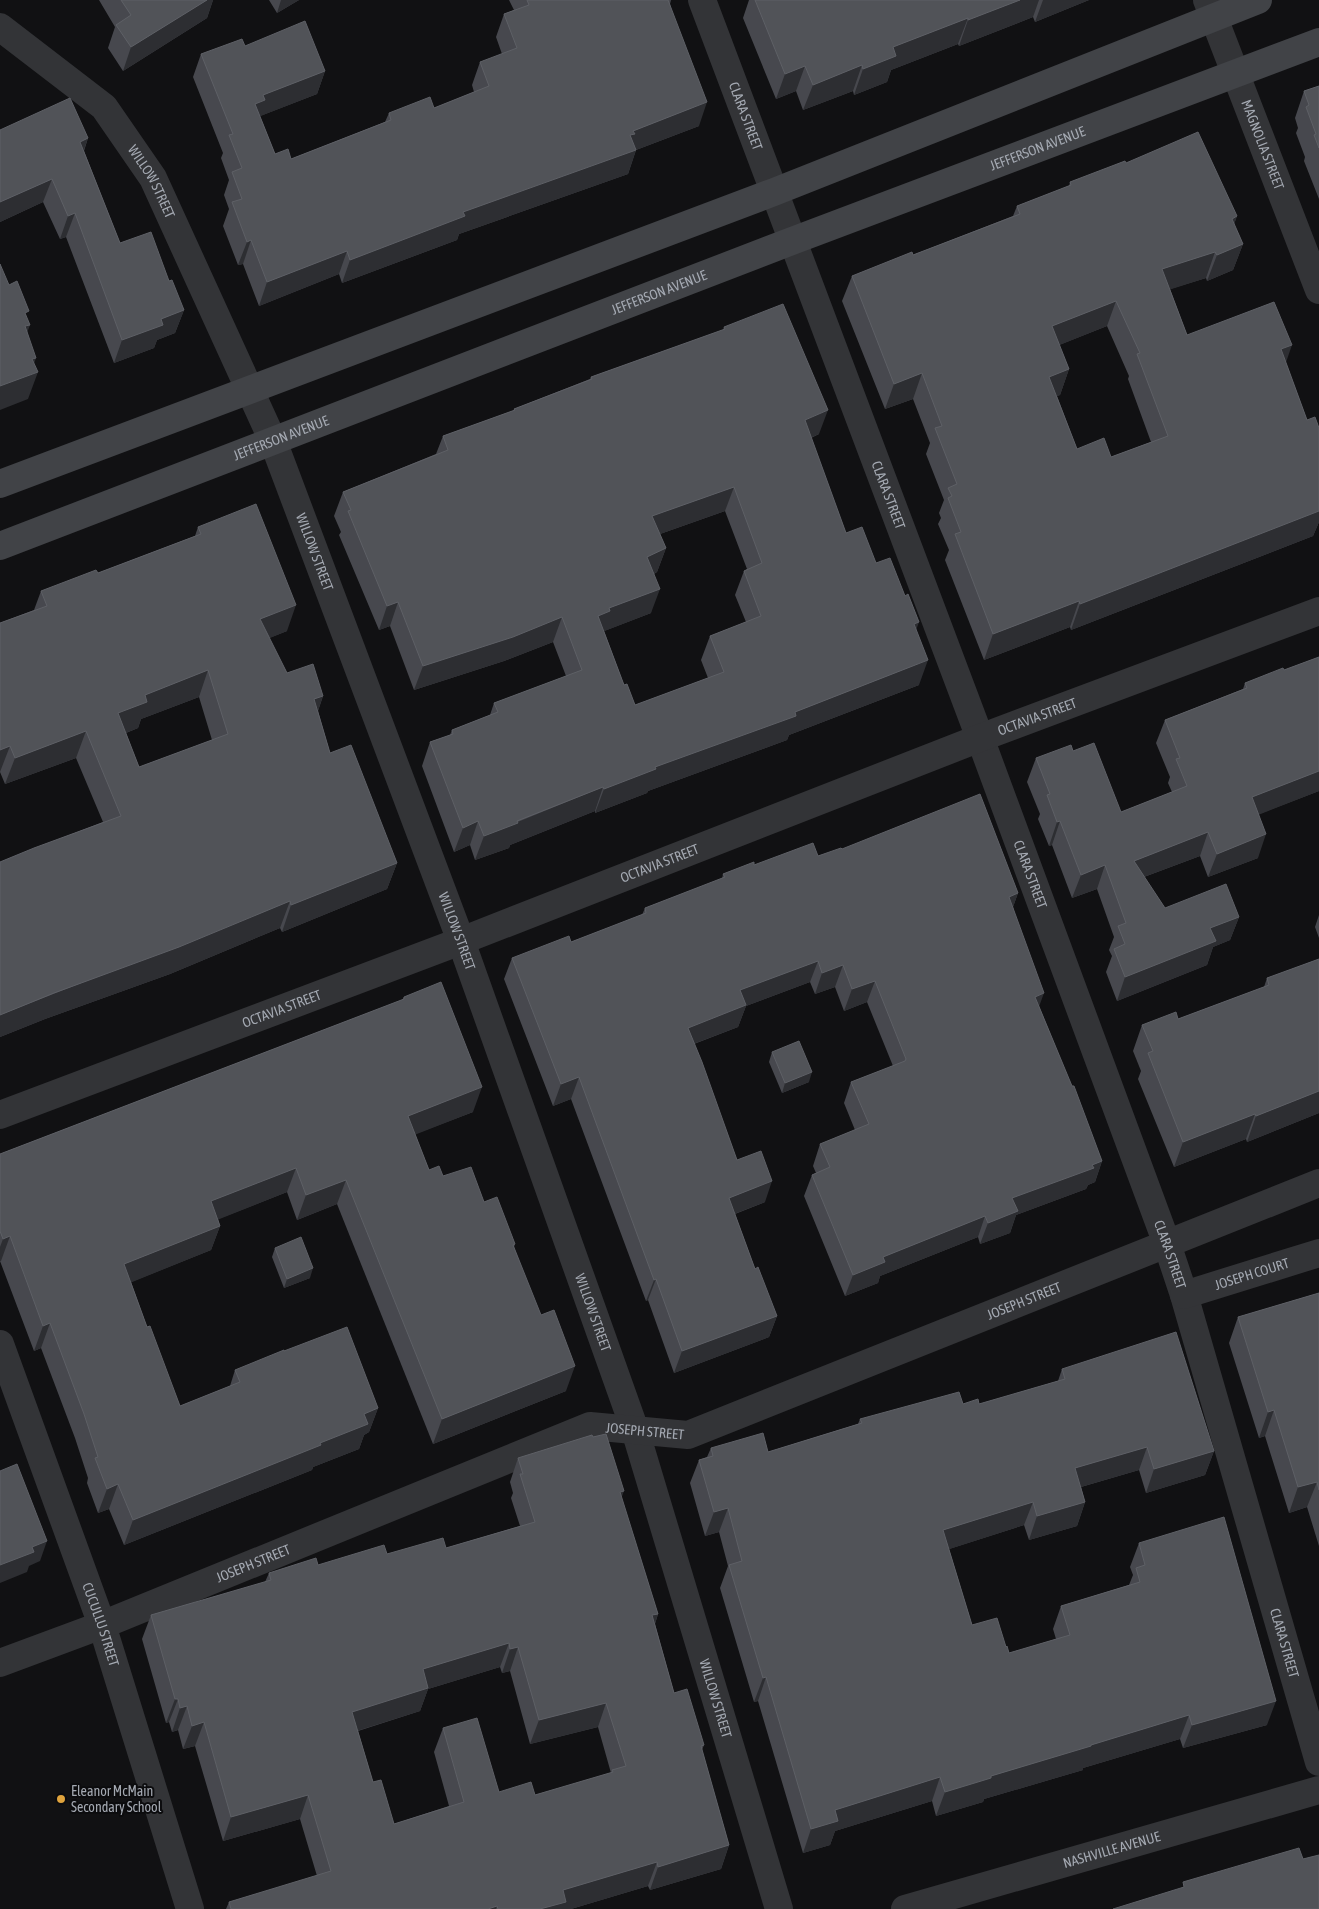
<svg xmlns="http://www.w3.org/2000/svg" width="1319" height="1909" viewBox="0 0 1319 1909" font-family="'Asap Condensed',sans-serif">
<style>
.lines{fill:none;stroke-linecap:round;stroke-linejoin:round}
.street{stroke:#333437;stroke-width:28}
.secondary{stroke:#414347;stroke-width:28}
.wall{fill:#47484e;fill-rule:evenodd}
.shaded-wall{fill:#2d2e32}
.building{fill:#515358;stroke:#5e6066;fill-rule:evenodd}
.poi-dot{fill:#dfa33d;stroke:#0c0c0e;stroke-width:2}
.labels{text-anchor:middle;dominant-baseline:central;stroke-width:4;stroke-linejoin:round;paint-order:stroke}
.street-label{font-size:14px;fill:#a4a9b2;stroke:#0c0c0e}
.poi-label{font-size:14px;fill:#a4a9b2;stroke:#0c0c0e;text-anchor:start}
</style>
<rect width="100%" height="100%" fill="#111113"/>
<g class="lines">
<!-- street -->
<g class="street">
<path id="s1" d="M702 0 980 738 1167 1244 1184 1295 1319 1762"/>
<path id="s2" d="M1207 0 1319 290"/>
<path id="s3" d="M0 27 104 107 153 178 273 441 461 941 635 1430 779 1909"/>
<path id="s4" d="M0 1115 461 941 980 738 1319 611"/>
<path id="s5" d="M1184 1295 1319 1253"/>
<path id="s6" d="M0 1344 102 1625 190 1909"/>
<path id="s7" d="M0 1663 102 1625 590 1426 688 1435 1319 1183"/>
<path id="s8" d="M905 1909 1319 1790"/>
</g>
<!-- secondary -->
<g class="secondary">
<path d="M0 484 774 192 1258 0"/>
<path id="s9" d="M0 546 792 241 1319 42"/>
</g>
</g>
<!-- wall -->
<path class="wall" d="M99 0H213L207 18 123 71 108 48 115 27Z
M269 0H299L277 13Z
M509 0H671L670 4 699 126 636 150 628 174 459 234 457 240 342 283 339 274 259 306 243 264 238 265 223 226 229 209 224 195 229 180 221 158 223 153 193 77 201 54 245 46 325 71 317 94 260 116 275 154 291 159 385 122 389 113 434 108 474 92 472 85 480 62 502 54 496 37 504 14 514 10Z
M749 0H1089L1035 22 1033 17 959 46 958 44 891 70 887 82 854 95 853 91 803 110 796 91 776 99 743 18Z
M1319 86V199L1304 161 1305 157 1296 133 1298 128 1295 118 1304 91Z
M0 130 88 138 84 151 120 243 169 281 184 310 175 333 157 340 154 348 114 363 66 237 60 239 43 202 0 222Z
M1126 163 1237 216 1234 224 1243 244 1233 270 1207 281 1206 278 1170 289 1187 335 1286 363 1307 420 1319 428V522L1313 536 1071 630 1070 627 984 660 945 560 949 550 938 524 941 518 939 513 944 500 926 454 930 443 913 399 885 409 842 301 852 276 913 255 1013 216 1017 206 1069 186 1070 182ZM1107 326 1129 376 1128 379 1151 442 1111 457 1077 449 1057 396 1060 395 1069 369 1059 345Z
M724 327 819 434 811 438 846 533 876 563 916 629 919 685 789 735 787 740 648 791 647 793 595 813V811L510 845 509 848 475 860 470 845 454 852 422 766 430 742 450 735 452 730 490 715 494 703 566 676 553 642 504 661 414 690 390 626 379 630 339 535 341 532 334 516 343 492 436 454 443 436 513 411 514 409 590 379 591 377 723 330ZM725 511 747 569 744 571 735 595 746 622 710 636 701 660 708 678 635 705 624 685 604 631 651 613 654 574 657 572 666 548 660 534Z
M198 527 287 631 269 638 287 673 323 696 318 711 330 753 397 863 387 889 282 932 280 928 170 974 45 1019 0 1037V862L103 822 76 758 5 784 0 772V623L34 610 41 591 98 573 195 536ZM199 697 212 740 139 767 126 733 138 728 141 719Z
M1319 657V791L1259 814 1258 858 1208 877 1200 856 1144 877 1165 908 1239 917 1230 940 1213 947 1207 965 1117 1001 1106 972 1112 956 1109 950 1114 937 1097 889 1072 898 1052 845 1049 846 1038 819 1040 814 1027 782 1036 758 1073 751 1121 812 1172 792 1168 783 1170 777 1156 743 1165 720 1243 689 1245 683 1284 670Z
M842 849 1018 893 1013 907 1039 1006 1102 1161 1095 1182 1088 1185 1086 1189 1016 1215 1010 1233 980 1244 978 1237 880 1276 878 1283 845 1296 804 1196 812 1175 816 1173 813 1166 820 1144 855 1130 844 1103 851 1082 893 1066 867 1002 844 1011 835 987 815 994 810 982 746 1006 738 1027 694 1044 737 1160 765 1202 735 1214 755 1269 777 1316 769 1337 674 1373 648 1300 646 1301 571 1099 553 1106 504 979 512 958 571 942 642 915 645 908 722 879 723 874 754 865 818 856Z
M1319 915V938L1315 927Z
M1319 959V1113L1247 1142 1246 1139 1174 1167 1138 1079 1141 1071 1133 1051 1142 1025 1178 1019 1264 987 1267 978Z
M404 997 473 1112 415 1134 429 1170 443 1176 484 1202 515 1244 514 1247 566 1391 433 1444 337 1204 297 1220 287 1192 218 1219 220 1226 211 1250 131 1282 147 1327 180 1406 230 1386 235 1370 284 1351 378 1408 369 1432 364 1435 359 1449 313 1467 312 1470 124 1545 109 1509 98 1513 87 1483 88 1478 75 1438 41 1348 34 1351 0 1261V1154L402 1000Z
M772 1052 809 1082 782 1093 769 1062Z
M275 1248 310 1278 284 1288 272 1257Z
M1319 1293V1546L1307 1507 1289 1513 1265 1436 1259 1438 1229 1343 1238 1317Z
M1062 1369 1214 1451 1205 1475 1146 1493 1139 1470 1081 1487 1085 1502 1077 1526 1029 1540 1024 1525 949 1549 972 1625 1006 1647 1009 1653 1056 1639 1053 1629 1061 1606 1129 1585 1133 1575 1130 1567 1139 1543 1267 1725 1183 1748 1180 1739 1083 1768V1770L984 1799 983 1802 936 1816 932 1801 835 1831 830 1845 803 1853 758 1701 754 1702 720 1588 728 1566 719 1532 705 1536 690 1483 699 1460 707 1457 711 1448 768 1452 858 1424 860 1419 963 1404H979L1058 1381Z
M518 1458 621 1498 658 1614 655 1624 674 1693 704 1745 702 1750 729 1845 721 1869 650 1890 648 1886 571 1909H226L229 1902 317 1876 300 1819 223 1841 195 1746 183 1749 178 1730 172 1732 169 1722 166 1723 142 1639 151 1615 265 1582 269 1573 387 1554 446 1548 520 1526 511 1498 513 1493 510 1482ZM500 1667 502 1673 510 1671 530 1744 598 1727 611 1773 535 1795 499 1792 443 1728 434 1752 449 1806 394 1824 373 1782 358 1731 420 1711 428 1689Z"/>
<!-- shaded-wall -->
<path class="shaded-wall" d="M207 0H213L207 18 123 71 131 47Z
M281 0H299L277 13Z
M1020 0H1039L1033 17 959 46 968 20Z
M1043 0H1089L1035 22Z
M968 18 958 44 891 70 887 82 854 95 863 69 893 47Z
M862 65 853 91 803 110 813 85Z
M805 66 796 91 776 99 785 74Z
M325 71 317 94 258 117 255 104 263 95Z
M707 102 699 126 628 153 636 150 628 174 459 234 457 240 342 283 350 260 463 212 630 135 633 131Z
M88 138 80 161V142Z
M52 179 43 202 0 222V202Z
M75 213 66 237 60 239 68 216Z
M1237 216 1228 242 1232 219Z
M251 240 243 264 238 265 247 242Z
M1243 244 1233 270 1207 281 1217 255Z
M347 251 339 274 259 306 267 282Z
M1215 252 1206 278 1153 295 1162 269Z
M1116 301 1107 326 1042 352 1052 326Z
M184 310 175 333 157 340 154 348 114 363 122 340 161 319Z
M30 325 20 352 25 326Z
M1292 345 1283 371 1281 349Z
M36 358 30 375 38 372 28 399 0 410V386L32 359Z
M1069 369 1060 395 1040 402 1049 377Z
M922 373 913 399 885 409 894 384Z
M828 410 819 434 796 444 805 420Z
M734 487 725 511 643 540 652 516Z
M1319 500V522L1313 536 1071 630 1080 604Z
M666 548 657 572 638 581 647 557Z
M660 589 651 613 602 632 598 616 609 608Z
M1079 601 1070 627 984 660 993 634Z
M398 602 390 626 379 630 387 606Z
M296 605 287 631 250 646 260 619Z
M562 617 553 642 504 661 414 690 423 666Z
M919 622 910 647 914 624Z
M928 660 919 685 789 735 787 740 648 791 647 793 595 813 604 789 655 767Z
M208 670 199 697 141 719 138 728 108 740 118 713 145 695Z
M323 696 314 722V699Z
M86 731 76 758 5 784 15 758Z
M10 746 0 772V750Z
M1319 771V791L1243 821 1252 797Z
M603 787 595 811 510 845 509 848 475 860 484 836Z
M478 821 470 845 454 852 463 828Z
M1060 821 1052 845 1049 846 1057 822Z
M1208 832 1200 856 1125 884 1134 861Z
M1266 834 1258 858 1208 877 1217 854Z
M397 863 387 889 282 932 291 905Z
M1105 865 1097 889 1072 898 1081 875Z
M1018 893 1010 915 1009 897Z
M290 901 280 928 170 974 45 1019 0 1037V1015Z
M1239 917 1230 940 1213 947 1207 965 1117 1001 1125 977 1210 928Z
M818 961 810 982 746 1006 738 1027 680 1049 688 1028 740 990Z
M843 965 835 987 815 994 822 973Z
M875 981 867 1002 844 1011 852 989Z
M1044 993 1036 1015 1035 997Z
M812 1072 809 1082 782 1093 785 1083Z
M579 1077 571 1099 553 1106 561 1084Z
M482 1087 473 1112 399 1141 408 1116Z
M1319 1091V1113L1247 1142 1256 1116Z
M1255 1114 1246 1139 1174 1167 1183 1142Z
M1102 1161 1095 1182 1088 1185 1086 1189 1016 1215 1010 1233 980 1244 988 1223 1012 1198Z
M296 1168 287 1192 202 1226 211 1201Z
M346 1180 337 1204 297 1220 306 1195Z
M772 1181 765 1202 721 1219 729 1198Z
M985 1216 978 1237 880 1276 878 1283 845 1296 853 1275 883 1257Z
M220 1226 211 1250 115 1289 124 1264Z
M10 1236 1 1261H0V1247L3 1239Z
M313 1268 310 1278 284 1288 287 1279Z
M656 1279 648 1300 646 1301 654 1280Z
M777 1316 769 1337 674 1373 682 1351Z
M50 1323 41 1348 34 1351 43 1326Z
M575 1366 566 1391 433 1444 442 1419Z
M378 1408 369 1432 364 1435 359 1449 313 1467 312 1470 124 1545 133 1520 320 1443 364 1414Z
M1274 1410 1265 1436 1259 1438 1268 1412Z
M1147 1447 1139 1470 1067 1491 1075 1468Z
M1214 1451 1205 1475 1146 1493 1154 1469Z
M1317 1482 1307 1507 1289 1513 1298 1487Z
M118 1484 109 1509 98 1513 107 1489Z
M624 1491 615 1515 620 1492Z
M1033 1502 1024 1525 934 1554 943 1530Z
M1085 1502 1077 1526 1029 1540 1037 1516Z
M728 1508 719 1532 705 1536 714 1512Z
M47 1541 40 1561 29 1566 27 1572 0 1583V1565L32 1547Z
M658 1614 650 1638 652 1615Z
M509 1643 500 1667 428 1689 420 1711 344 1735 352 1712 423 1669Z
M518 1647 510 1671 502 1673 510 1649Z
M766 1677 758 1701 754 1702 763 1678Z
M175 1699H178L169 1722 166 1723Z
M1276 1701 1267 1725 1183 1748 1192 1725Z
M606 1703 598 1727 530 1744 539 1720Z
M187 1706 178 1730 172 1732 180 1708Z
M1189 1715 1180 1739 1083 1768V1770L984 1799 983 1802 936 1816 945 1792 991 1776 1091 1745Z
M204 1722 195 1746 183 1749 192 1726Z
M940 1777 932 1801 835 1831 830 1845 803 1853 811 1829 835 1810Z
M308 1795 300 1819 223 1841 231 1817Z
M729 1845 721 1869 650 1890 658 1867Z
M657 1862 648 1886 571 1909H540L563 1890Z
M497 1906 496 1909H488Z"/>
<!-- building -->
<path class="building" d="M121 0H207L131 47 116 25 131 15Z
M527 0H668L707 102 633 131 635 134 630 135 636 150 463 212 465 216 350 260 347 251 267 282 251 240 247 242 232 202 242 199 232 172 242 168 229 135 233 134 201 54 242 39 245 46 305 21 325 71 263 95 265 100 255 104 275 154 288 149 291 159 391 120 389 113 430 97 434 108 489 86 480 62 517 48 504 14 529 5Z
M755 0H1020L968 20V18L893 47 896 56 863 69 862 65 813 85 805 66 785 74Z
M1319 86V148L1314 135 1316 134 1306 107 1309 105 1304 91Z
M70 98 88 138 80 142 120 243 151 232 169 281 172 280 184 310 161 319 163 325 122 340 75 213 68 216 52 179 0 202V130Z
M1198 132 1237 216 1232 219 1243 244 1217 255 1215 252 1162 269 1187 335 1274 302 1292 345 1281 349 1307 420 1315 417 1319 428V511L1080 604 1079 601 993 634 955 534 961 532 948 498 952 496 948 488 957 484 935 428 942 426 922 373 894 384 852 276 912 252 913 255 1020 214 1017 206 1071 185 1070 182 1125 161 1126 163ZM1116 301 1140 353 1137 354 1168 436 1111 457 1104 438 1077 449 1049 377 1069 369 1052 326Z
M0 264 9 285 17 281 29 311 25 313 30 325 25 326 36 358 32 359 38 372 0 386Z
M783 304 828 410 805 420 846 533 862 527 876 563 890 558 905 596 908 594 919 622 914 624 928 660 795 712 796 716 655 767 656 769 604 789 603 787 517 821 518 823 484 836 478 821 463 828 430 742 453 734 452 730 498 712 494 703 582 670 562 617 513 637 423 666 398 602 387 606 348 511 351 510 343 492 448 450 443 436 515 410 514 409 592 379 591 377 725 329 724 327ZM734 487 762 563 744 571 761 616 710 636 724 672 635 705 627 684 624 685 598 616 610 611 609 608 660 589 647 557 666 548 652 516Z
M256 504 296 605 260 619 287 673 313 664 323 696 314 699 330 753 351 745 397 863 291 905 290 901 179 947 54 993 0 1015V862L34 848 121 816 86 731 15 758 10 746 0 750V623L47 606 41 591 96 570 98 573 201 534 198 527ZM208 670 228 734 139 767 118 713 147 702 145 695Z
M1319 657V771L1252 797 1266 834 1217 854 1208 832 1134 861 1165 908 1226 884 1239 917 1210 928 1216 941 1125 977 1114 949 1125 944 1118 926 1126 923 1105 865 1081 875 1060 821 1057 822 1047 795 1050 794 1036 758 1071 745 1073 751 1094 743 1121 812 1187 786 1176 759 1180 758 1165 720 1247 688 1245 683 1283 668 1284 670Z
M980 794 1018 893 1009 897 1044 993 1035 997 1072 1086H1074L1102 1161 1092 1165 1094 1168 1012 1198 1018 1211 988 1223 985 1216 883 1257 885 1262 853 1275 812 1175 830 1167 820 1144 869 1124 851 1082 905 1061 906 1059 875 981 852 989 843 965 822 973 818 961 740 990 746 1005 688 1028 702 1062 737 1160 761 1151 772 1181 729 1198 755 1269 758 1267 777 1316 682 1351 656 1279 654 1280 579 1077 561 1084 512 958 569 936 571 942 646 913 645 908 725 877 723 874 754 862V865L813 843 818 856 841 848 842 849Z
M1319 959V1091L1256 1116 1255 1114 1183 1142 1148 1053 1153 1051 1142 1025 1176 1012 1178 1019 1269 985 1267 978Z
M441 982 482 1087 408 1116 429 1170 439 1166 443 1176 471 1167 484 1202 497 1197 515 1244 513 1245 541 1315 554 1310 575 1366 442 1419 346 1180 306 1195 296 1168 211 1201 220 1226 124 1264 147 1327 150 1326 180 1406 240 1382 235 1370 284 1350V1351L347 1327 378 1408 364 1414 368 1424 320 1443 321 1445 133 1520 118 1484 107 1489 95 1458 98 1457 84 1414 50 1323 43 1326 10 1236 3 1239 0 1231V1154L404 999V997Z
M799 1041 812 1072 785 1083 772 1052Z
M301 1237 313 1268 287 1279 275 1248Z
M1319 1293V1490L1317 1482 1298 1487 1274 1410 1268 1412 1238 1317Z
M1176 1332 1214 1451 1154 1469 1147 1447 1075 1468 1085 1502 1037 1516 1033 1502 943 1530 972 1625 997 1618 1006 1647 1007 1646 1009 1653 1070 1635 1061 1606 1140 1582 1136 1568 1145 1565 1139 1543 1224 1517 1276 1701 1192 1725 1189 1715 1091 1745V1746L991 1776V1778L945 1792 940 1777 835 1810 838 1821 811 1829 766 1677 763 1678 729 1565 742 1561 728 1508 714 1512 699 1460 713 1456 711 1448 763 1433 768 1452 862 1423 860 1419 959 1392 963 1404 978 1399 979 1404 1065 1379 1062 1369Z
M606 1434 624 1491 620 1492 658 1614 652 1615 674 1693 687 1689 704 1745 701 1746 729 1845 658 1867 657 1862 563 1890 566 1902 540 1909H498L497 1906 488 1909H231L229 1902 331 1871 308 1795 231 1817 204 1722 192 1726 187 1706 180 1708 178 1699H175L151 1615 271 1580 269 1573 316 1558 318 1565 384 1545 387 1554 443 1538 446 1548 535 1522 520 1474H523L518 1458 592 1435 593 1437ZM509 1643 510 1649 518 1647 539 1720 606 1703 626 1766 612 1770 613 1772 535 1795 531 1782 499 1792 477 1718 443 1728 464 1802 394 1824 381 1780 373 1782 352 1712 428 1688 423 1669Z
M17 1464 47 1541 32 1547 34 1552 0 1565V1471Z
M1299 1848 1303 1859 1319 1855V1909H1113L1184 1887 1183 1882Z"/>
<!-- markers -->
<circle class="poi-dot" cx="61" cy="1799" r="5"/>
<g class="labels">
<!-- street labels -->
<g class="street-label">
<text stroke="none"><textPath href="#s1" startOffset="124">CLARA STREET</textPath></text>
<text stroke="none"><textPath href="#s2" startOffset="155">MAGNOLIA STREET</textPath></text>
<text stroke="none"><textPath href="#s9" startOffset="1111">JEFFERSON AVENUE</textPath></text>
<text stroke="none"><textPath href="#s3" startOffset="220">WILLOW STREET</textPath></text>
<text stroke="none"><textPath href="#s9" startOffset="706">JEFFERSON AVENUE</textPath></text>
<text stroke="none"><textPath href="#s9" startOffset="301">JEFFERSON AVENUE</textPath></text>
<text stroke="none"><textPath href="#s1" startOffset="529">CLARA STREET</textPath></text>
<text stroke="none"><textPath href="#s3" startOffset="625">WILLOW STREET</textPath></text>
<text stroke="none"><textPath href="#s4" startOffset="1111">OCTAVIA STREET</textPath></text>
<text stroke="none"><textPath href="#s4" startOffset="706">OCTAVIA STREET</textPath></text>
<text stroke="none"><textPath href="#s1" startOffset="934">CLARA STREET</textPath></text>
<text stroke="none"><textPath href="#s3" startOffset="1030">WILLOW STREET</textPath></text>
<text stroke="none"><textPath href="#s4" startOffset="301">OCTAVIA STREET</textPath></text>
<text stroke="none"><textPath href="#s1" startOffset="1339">CLARA STREET</textPath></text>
<text stroke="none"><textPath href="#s5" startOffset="71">JOSEPH COURT</textPath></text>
<text stroke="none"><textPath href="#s7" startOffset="1096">JOSEPH STREET</textPath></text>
<text stroke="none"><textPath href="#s3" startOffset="1435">WILLOW STREET</textPath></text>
<text stroke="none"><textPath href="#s7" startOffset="691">JOSEPH STREET</textPath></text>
<text stroke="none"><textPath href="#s7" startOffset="272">JOSEPH STREET</textPath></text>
<text stroke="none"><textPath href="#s6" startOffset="298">CUCULLU STREET</textPath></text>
<text stroke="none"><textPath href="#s1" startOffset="1744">CLARA STREET</textPath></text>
<text stroke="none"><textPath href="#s3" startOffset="1840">WILLOW STREET</textPath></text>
<text stroke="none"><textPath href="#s8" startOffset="215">NASHVILLE AVENUE</textPath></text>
</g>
<!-- poi labels -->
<g class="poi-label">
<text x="71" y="1791">Eleanor McMain<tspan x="71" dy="16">Secondary School</tspan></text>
</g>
</g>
</svg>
